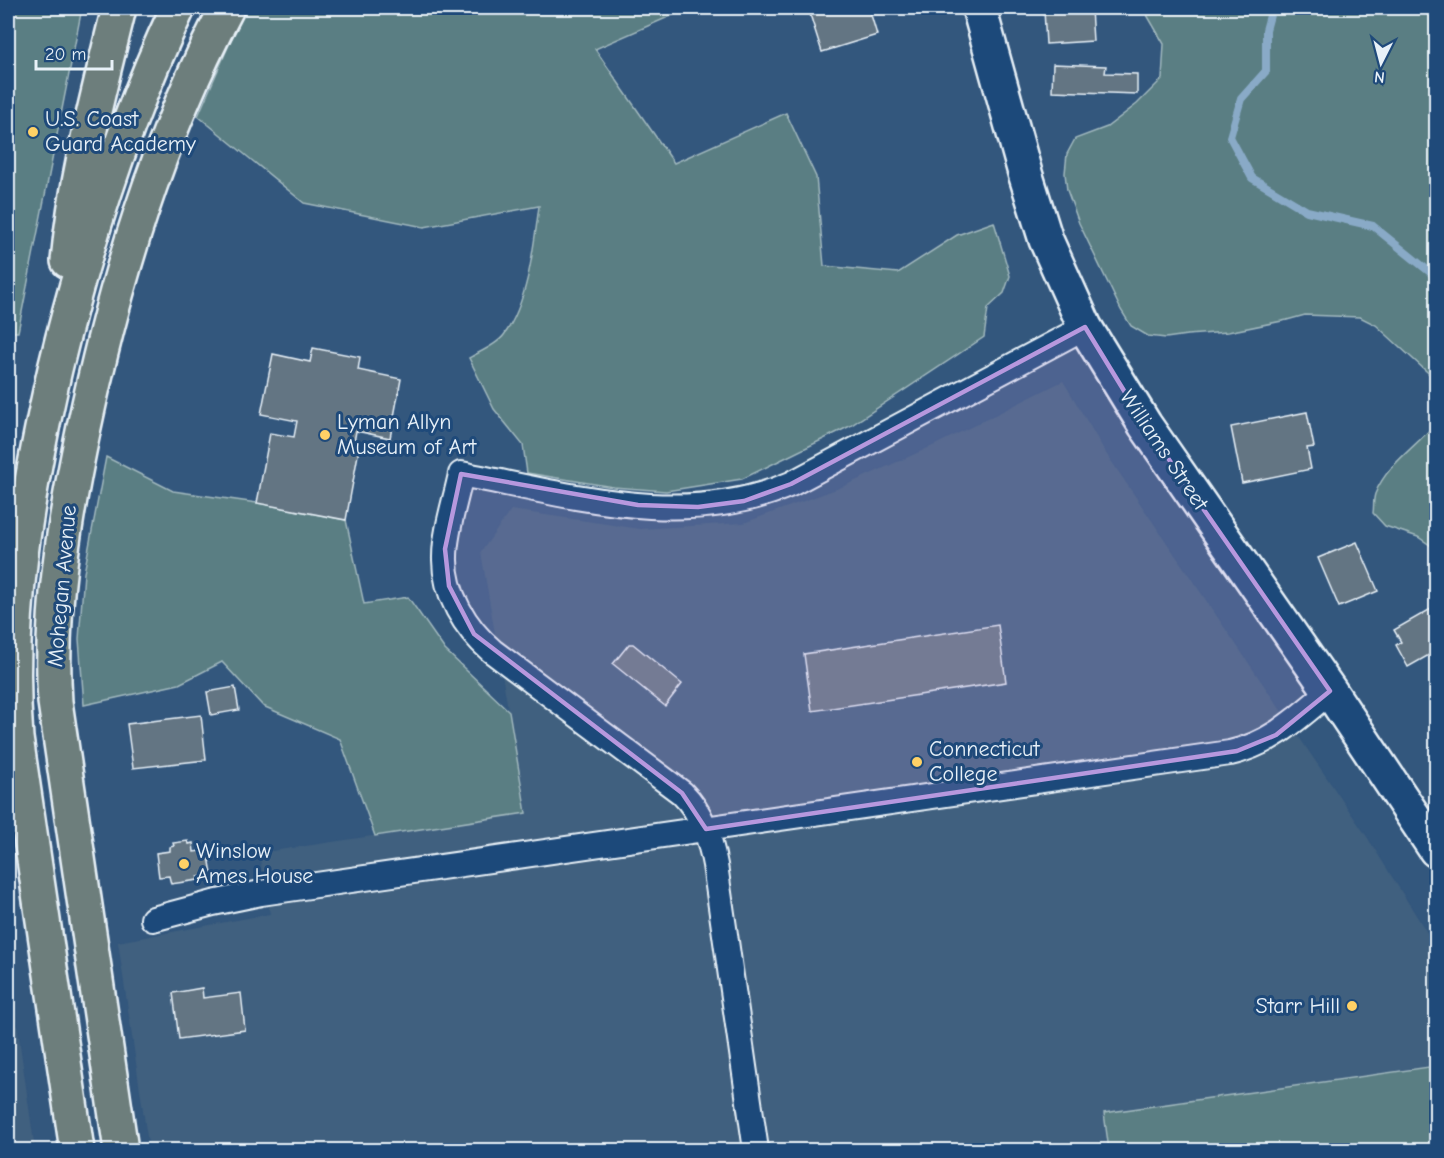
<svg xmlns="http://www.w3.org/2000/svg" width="1444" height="1158" viewBox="0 0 1444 1158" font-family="'Comic Neue',sans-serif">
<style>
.built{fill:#41607f}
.green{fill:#5a7e83;stroke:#a1b8be;stroke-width:1.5}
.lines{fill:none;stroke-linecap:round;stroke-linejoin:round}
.stream{stroke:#89aac7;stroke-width:8}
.building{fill:#637483;stroke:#e8f1f8;stroke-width:1.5}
.street-casing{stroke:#e8f1f8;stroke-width:28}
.secondary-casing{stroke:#e8f1f8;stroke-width:38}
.highway-casing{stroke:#e8f1f8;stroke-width:38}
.street{stroke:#1f4a7a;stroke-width:24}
.secondary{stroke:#1f4a7a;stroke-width:33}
.highway{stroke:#6d7e7c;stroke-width:33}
.marked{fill:#b798de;fill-opacity:0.2;stroke:#b798de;stroke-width:4.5;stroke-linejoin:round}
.poi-dot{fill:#ffd166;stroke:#1f4a7a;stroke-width:2}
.labels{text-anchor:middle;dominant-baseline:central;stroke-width:6;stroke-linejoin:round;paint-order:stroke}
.poi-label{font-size:22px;fill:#e8f1f8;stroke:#1f4a7a;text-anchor:start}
.street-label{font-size:22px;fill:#e8f1f8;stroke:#1f4a7a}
</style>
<rect width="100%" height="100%" fill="#33577d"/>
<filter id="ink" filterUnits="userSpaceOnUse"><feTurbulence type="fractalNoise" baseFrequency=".0167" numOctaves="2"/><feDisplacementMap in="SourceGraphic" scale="12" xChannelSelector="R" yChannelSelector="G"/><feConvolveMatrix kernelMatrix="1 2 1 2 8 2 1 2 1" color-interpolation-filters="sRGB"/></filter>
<g filter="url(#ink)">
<!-- built -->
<path class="built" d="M1063 381 1107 455 1367 837 1436 947V1150H149L118 942 270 914 259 853 526 813 481 552 511 510 640 529 744 523 842 487 935 445Z
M8 961 35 1150H8Z"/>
<!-- green -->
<path class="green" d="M8 8H82L18 332H8Z
M245 8H689L595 49 674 163 786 113 816 177 824 266 898 273 957 235 994 222 1010 276 1004 293 988 308 984 337 850 426 742 479 666 491 613 487 527 473 523 445 494 409 469 358C479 352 497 345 504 335 528 303 534 245 539 206L424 227 304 203 198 116Z
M1143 8H1436V380L1376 325 1360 317 1305 315 1287 320 1228 332 1187 335 1166 338 1148 336 1131 326 1121 310 1079 223 1067 190 1065 173 1067 154 1075 139 1107 127 1137 104 1162 79 1164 44Z
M1436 423V549L1418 537 1385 526 1373 513C1374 507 1373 500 1375 494 1387 464 1416 447 1436 423Z
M106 457 173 491 257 503 346 520 364 604 408 597 445 650 509 711 526 813 375 836 340 739 263 706 222 662 179 684 84 705 79 639 84 573Z
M1436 1066V1150H1109L1104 1113Z"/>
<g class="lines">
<!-- stream -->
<path class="stream" d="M1272 8 1266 30V71L1241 99 1230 137 1252 178 1307 211 1373 226 1436 277"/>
</g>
<!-- building -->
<path class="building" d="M808 8H869L877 35 822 52Z
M1089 8 1091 9 1093 41 1046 44 1044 10Z
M1053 64 1106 66 1105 73 1137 74V94L1052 91Z
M313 348 360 357 358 370 401 379 390 438 356 431 353 448 359 449 346 520 257 503 270 433 294 437 297 421 261 414 273 354 310 362Z
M1307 412 1314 447 1307 448 1311 469 1242 483 1231 427Z
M1357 542 1378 591 1339 607 1318 558Z
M1436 606V651L1408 667 1396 645 1401 642 1394 630Z
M998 625 1006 682 812 711 804 654Z
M629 644H633L682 684 665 706 613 664Z
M235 687 239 710 211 715 207 692Z
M201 715 206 760 133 768 127 724Z
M188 841 189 844 193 843 194 852 208 850 212 874 198 877V880L171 884 169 876 159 877 156 853 170 851V847L174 846 173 843Z
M202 988 203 998 241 993 245 1030 179 1039 173 993Z"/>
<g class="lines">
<!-- street casing -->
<g class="street-casing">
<path id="street" d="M153 919 213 903 261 893 1230 753C1271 744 1299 717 1330 691
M756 1150 715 865C710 838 702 813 682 793L492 651C465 628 444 593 445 557 445 531 456 499 461 474 570 495 684 530 791 484L1085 327"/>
</g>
<!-- secondary casing -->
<g class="secondary-casing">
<path id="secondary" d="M979 8 1025 173 1046 240 1085 327 1145 425 1330 691 1436 850"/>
</g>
<!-- highway casing -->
<g class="highway-casing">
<path id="highway" d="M68 261C76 175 99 91 119 8
M77 1150 16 738C6 613 27 491 55 369 85 245 123 123 178 8
M121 1150 55 702C49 609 65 517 84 427 115 282 157 140 227 8"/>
</g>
<!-- street -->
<use href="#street" class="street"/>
<!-- secondary -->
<use href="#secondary" class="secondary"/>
<!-- highway -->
<use href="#highway" class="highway"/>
</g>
</g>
<!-- marked area -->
<path class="marked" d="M1085 327 1145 425 1330 691 1276 735 1237 751 706 829 682 793 474 634 449 586 445 549 461 474 638 505 698 507 744 501 791 484Z"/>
<!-- markers -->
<g class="poi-dot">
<circle cx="33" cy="132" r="6"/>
<circle cx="325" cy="435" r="6"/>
<circle cx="917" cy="762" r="6"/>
<circle cx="184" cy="864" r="6"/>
<circle cx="1352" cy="1006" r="6"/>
</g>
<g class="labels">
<!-- poi labels -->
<g class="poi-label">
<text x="45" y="119">U.S. Coast<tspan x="45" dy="25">Guard Academy</tspan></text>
<text x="337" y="422">Lyman Allyn<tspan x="337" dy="25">Museum of Art</tspan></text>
<text x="929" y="749">Connecticut<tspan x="929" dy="25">College</tspan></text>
<text x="196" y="851">Winslow<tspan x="196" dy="25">Ames House</tspan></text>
<text x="1340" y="1006" text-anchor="end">Starr Hill</text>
</g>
<!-- street labels -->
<g class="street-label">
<text transform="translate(1164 450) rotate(56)">Williams Street</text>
<text transform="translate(62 586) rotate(-85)">Mohegan Avenue</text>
</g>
</g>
<!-- margin -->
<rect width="1444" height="1158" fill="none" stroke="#1f4a7a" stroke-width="30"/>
<rect x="15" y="15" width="1414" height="1128" fill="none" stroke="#e8f1f8" stroke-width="2" filter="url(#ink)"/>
<!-- north arrow -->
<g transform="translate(1381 63) rotate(186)" stroke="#1f4a7a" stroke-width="4.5" paint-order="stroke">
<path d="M0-4.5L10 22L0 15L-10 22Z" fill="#e8f1f8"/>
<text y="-9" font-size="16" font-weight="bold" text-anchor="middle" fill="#e8f1f8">N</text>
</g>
<!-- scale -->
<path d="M36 60v9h76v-9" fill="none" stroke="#e8f1f8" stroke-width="3"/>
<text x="45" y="60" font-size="18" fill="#e8f1f8" stroke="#1f4a7a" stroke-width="4.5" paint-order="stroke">20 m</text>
</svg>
